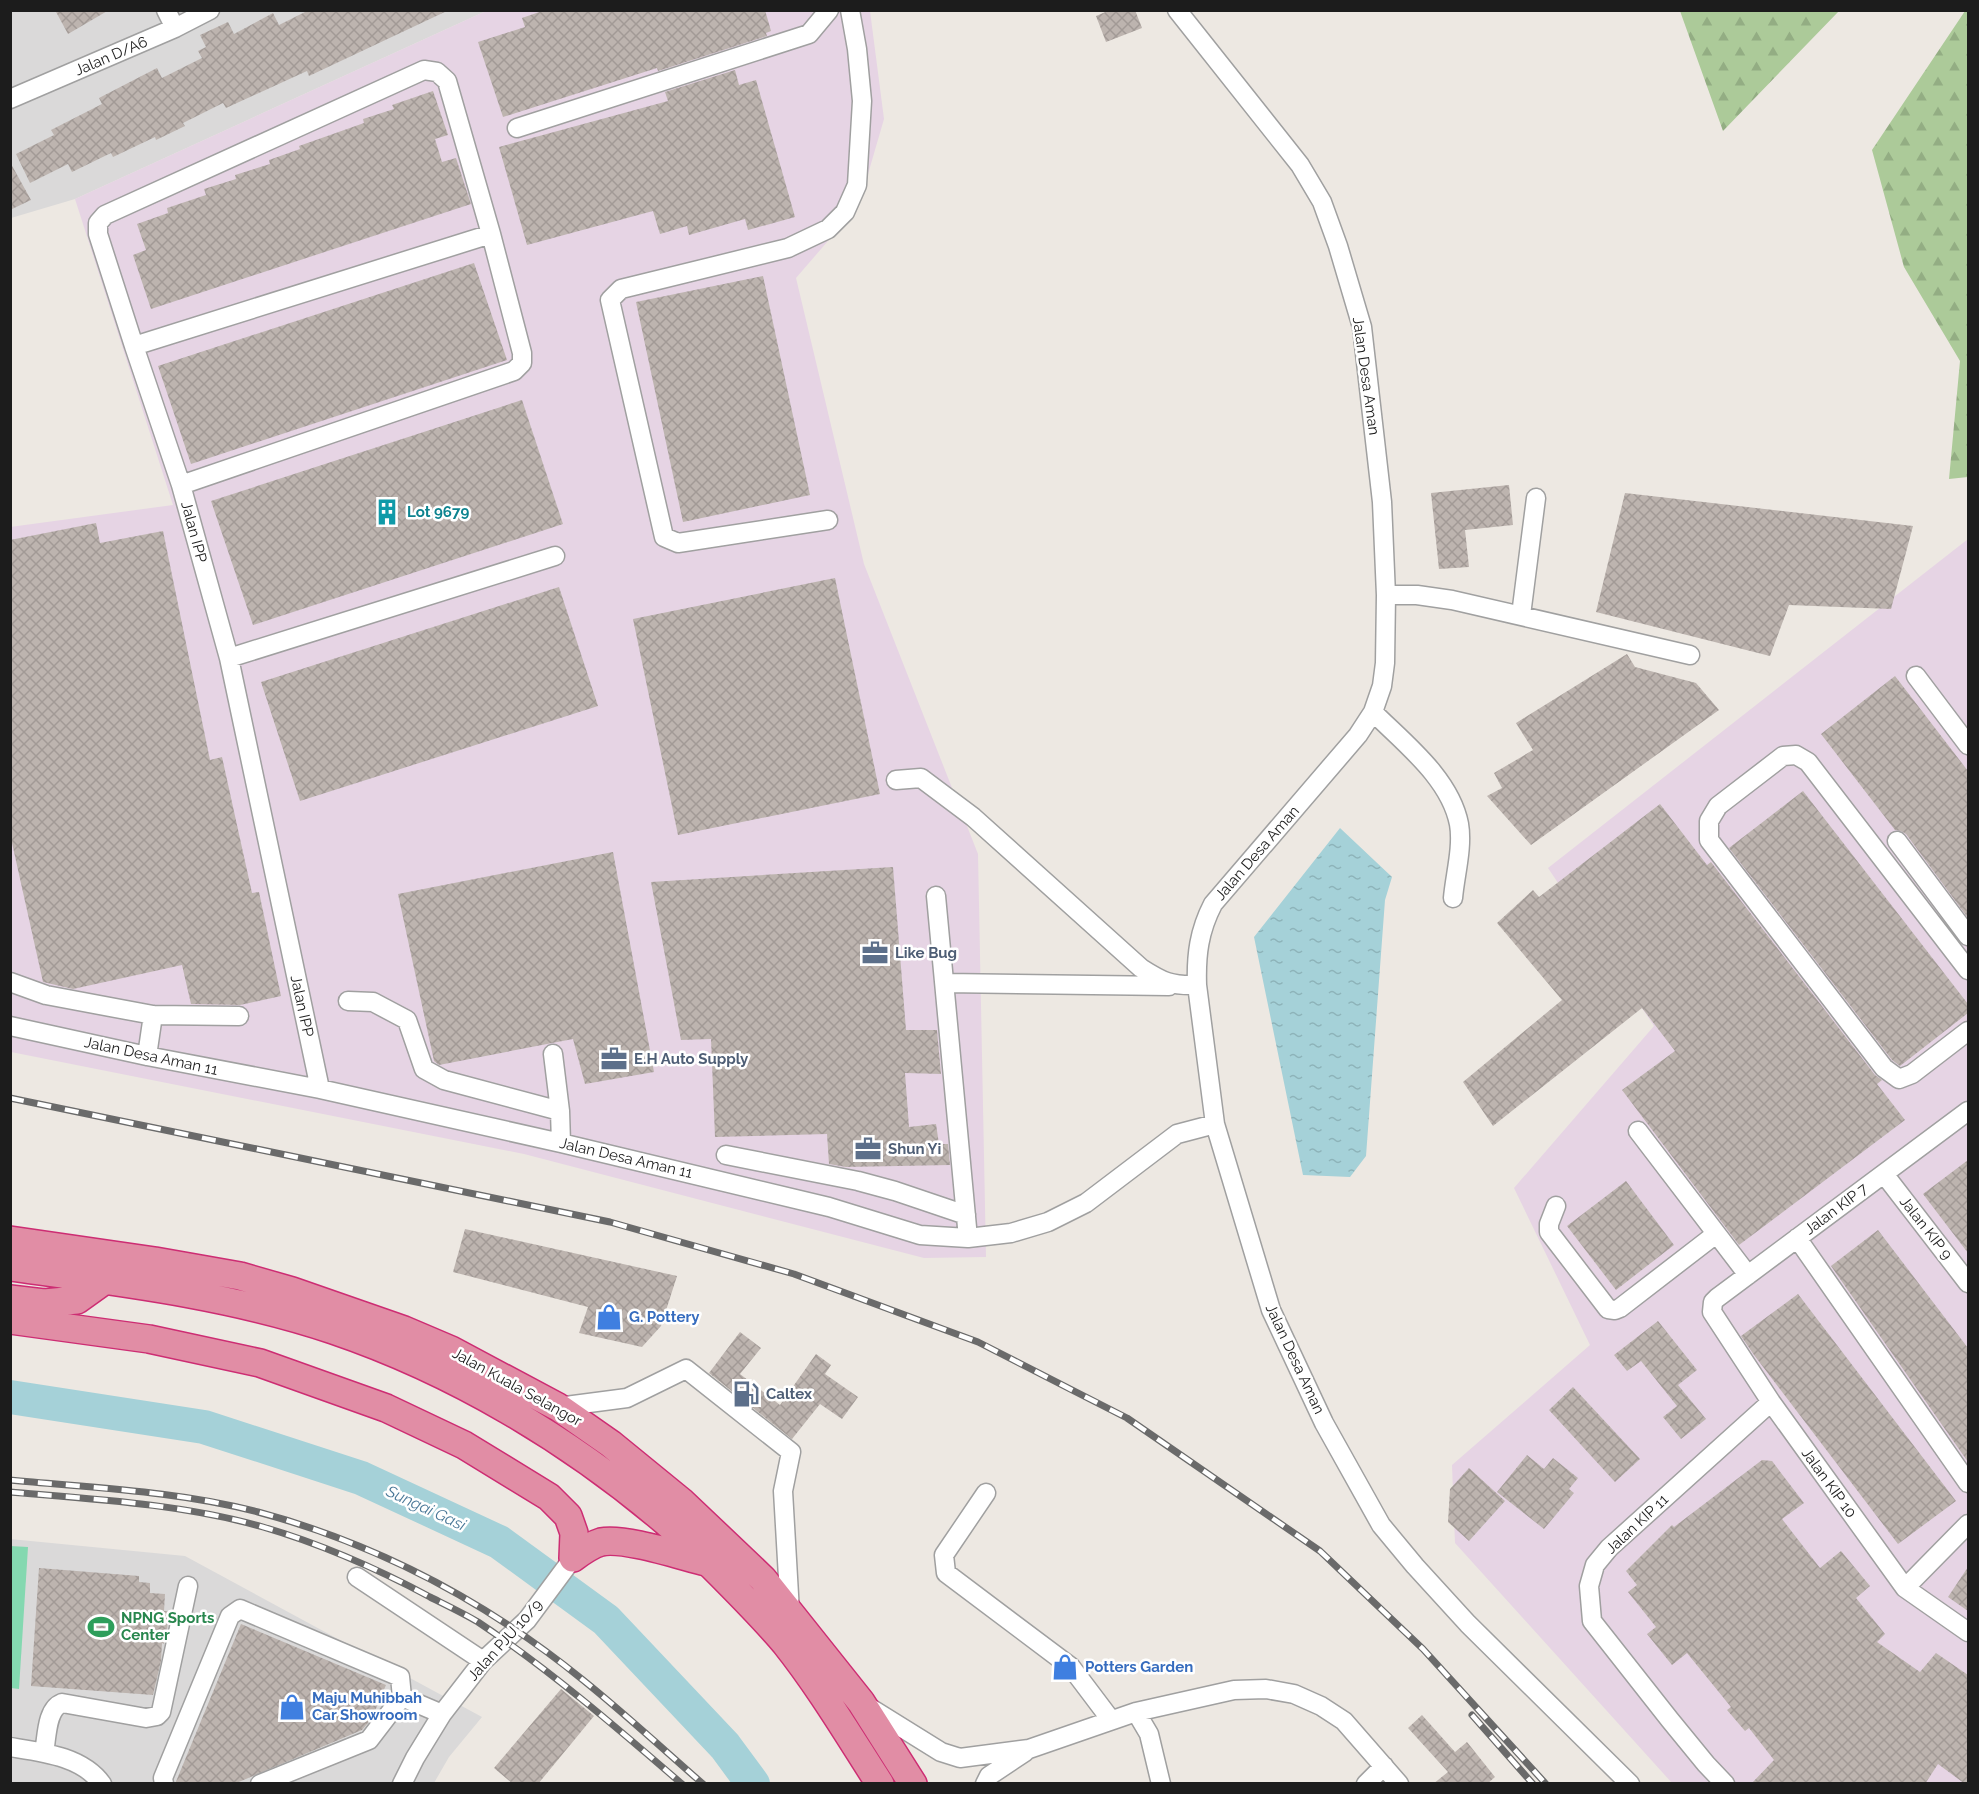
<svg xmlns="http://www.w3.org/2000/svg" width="1979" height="1794" viewBox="0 0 1979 1794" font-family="Raleway,sans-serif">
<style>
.residential{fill:#dad9d9}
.industrial{fill:#e6d4e4}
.forest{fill:url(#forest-firs)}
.pitch{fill:#84d8b0}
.water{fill:url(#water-ripples)}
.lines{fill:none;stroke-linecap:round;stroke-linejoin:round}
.river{stroke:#a5d1d8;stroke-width:34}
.building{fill:url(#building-cross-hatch)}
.minor-casing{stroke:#a0a0a0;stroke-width:21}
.highway-casing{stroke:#cd2d73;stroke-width:30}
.minor{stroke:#fff;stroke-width:18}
.highway{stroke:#e18da5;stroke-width:27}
.rail-casing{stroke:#6a6a6a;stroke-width:7}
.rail{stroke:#fff;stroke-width:4.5;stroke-dasharray:14;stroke-linecap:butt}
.labels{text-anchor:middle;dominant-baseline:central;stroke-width:5;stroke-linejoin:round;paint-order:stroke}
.street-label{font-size:15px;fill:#1c1c1c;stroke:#fff}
.culture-label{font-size:15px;font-weight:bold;fill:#0d838f;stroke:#fff;text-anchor:start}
.service-label{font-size:15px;font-weight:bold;fill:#4e5e75;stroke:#fff;text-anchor:start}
.shop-label{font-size:15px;font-weight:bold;fill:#366cbe;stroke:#fff;text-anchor:start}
.leisure-label{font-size:15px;font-weight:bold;fill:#27864d;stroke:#fff;text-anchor:start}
.water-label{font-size:16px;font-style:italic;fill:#497797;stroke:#fff}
</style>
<defs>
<pattern id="forest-firs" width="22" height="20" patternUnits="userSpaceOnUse" patternTransform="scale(1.5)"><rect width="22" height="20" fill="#acca99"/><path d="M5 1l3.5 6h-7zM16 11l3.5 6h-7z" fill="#93ad83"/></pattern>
<pattern id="water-ripples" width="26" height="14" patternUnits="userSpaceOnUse" patternTransform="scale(1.5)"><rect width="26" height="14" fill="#a5d1d8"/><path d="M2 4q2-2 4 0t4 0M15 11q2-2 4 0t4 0" fill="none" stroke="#8db3b9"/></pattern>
<pattern id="building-cross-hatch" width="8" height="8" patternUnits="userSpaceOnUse" patternTransform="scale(1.5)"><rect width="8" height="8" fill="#bdb4af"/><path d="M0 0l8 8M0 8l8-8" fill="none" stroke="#a29a96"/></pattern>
</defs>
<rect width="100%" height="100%" fill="#ede8e2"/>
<!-- residential -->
<path class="residential" d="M11 11H486L75 199 11 218Z
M10 1539 185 1556 482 1717 449 1757 434 1783H11Z"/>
<!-- industrial -->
<path class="industrial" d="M486 11H870L884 119 859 205 796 278 864 564 978 854 986 1257 924 1258 524 1154 11 1052 10 527 173 505 75 199Z
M1968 539V1783H1672L1455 1543 1452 1465 1590 1345 1514 1188 1654 1026 1548 868Z"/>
<!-- forest -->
<path class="forest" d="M1680 11V10L1839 11 1723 131Z
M1965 11H1968V477L1949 479 1960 361 1904 267 1872 150Z"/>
<!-- pitch -->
<path class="pitch" d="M10 1546 28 1547 19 1689 11 1688Z"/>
<!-- water -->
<path class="water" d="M1340 828 1392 877 1385 900 1366 1156 1350 1177 1303 1175 1254 937Z"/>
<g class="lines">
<!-- river -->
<path class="river" d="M10 1397 204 1427 361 1478 499 1542 606 1620 725 1746 753 1784"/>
</g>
<!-- building -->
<path class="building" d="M55 10H109L68 34Z
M309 10H449L309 76 307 71 226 108 223 103 183 123 185 126 156 140 155 137 113 157 111 153 72 172 68 164 30 183 16 154 54 135 51 130 102 104 99 98 157 68 162 78 202 58 198 51 206 47 200 35 228 22 234 34 273 13 279 25Z
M545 10H765L771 31 766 33 767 36 658 71 657 68 503 117 478 42 525 27 522 18Z
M1110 10H1135L1142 28 1106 42 1096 16Z
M735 70 739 85 756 80 795 217 748 230 745 219 689 235 687 226 660 234 653 211 527 245 499 147 668 101 665 92Z
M433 91 448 135 435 139 442 162 456 158 471 204 151 309 133 255 146 250 137 224 168 213 167 208 206 195 204 189 236 179 235 175 270 164 269 160 300 149 299 146 364 123 363 119 394 109 392 105Z
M10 162 31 200 10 210Z
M474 263 507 360 191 464 158 366Z
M763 276 810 495 683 522 636 302Z
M522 400 563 524 253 625 211 501Z
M1509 485 1513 525 1465 530 1469 567 1439 569 1431 493Z
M1625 493 1913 526 1891 609 1789 605 1770 656 1596 612Z
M96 523 100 543 163 531 210 760 222 757 252 893 259 892 281 996 240 1005 191 1004 182 965 73 989 43 982 10 834V540Z
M835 578 880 794 678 835 633 619Z
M559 587 598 706 300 801 261 682Z
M1627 654 1635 667 1696 683 1719 710 1531 845 1487 796 1502 788 1494 773 1533 750 1516 723Z
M1895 676 1968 771V918L1906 834 1901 831 1895 830 1821 734Z
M1803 791 1968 1004V1013L1900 1066 1892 1060 1729 848Z
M1660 804 1707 865 1711 862 1875 1075 1882 1080 1877 1084 1905 1120 1739 1245 1622 1090 1675 1051 1642 1008 1493 1126 1463 1082 1562 1000 1497 923 1533 890 1539 897Z
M613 852 654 1072 585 1084 573 1039 439 1065 434 1061 398 894Z
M893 867 906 1030H937L941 1074 905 1073 909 1127 936 1124 939 1144H948L950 1165 846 1167 829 1164 827 1134 715 1137 711 1039 681 1040 651 882Z
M1968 1160V1253L1923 1194Z
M1626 1181 1674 1245 1616 1290 1567 1226Z
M465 1229 677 1276 661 1326 642 1347 579 1333 588 1307 453 1272Z
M1878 1230 1968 1348V1462L1831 1266Z
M1798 1294 1956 1501 1898 1544 1754 1355 1741 1336Z
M1658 1321 1697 1370 1678 1385 1706 1419 1681 1439 1663 1417 1677 1406 1641 1361 1627 1371 1614 1355Z
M740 1332 761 1348 740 1374 780 1405 816 1354 831 1365 825 1374 858 1397 842 1419 820 1404 792 1439 709 1373Z
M1573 1387 1640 1459 1615 1482 1549 1410Z
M1527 1455 1544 1469 1553 1458 1578 1478 1569 1489 1574 1493 1544 1529 1497 1492Z
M1762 1460 1772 1461 1804 1503 1782 1519 1820 1568 1841 1551 1870 1586 1856 1598 1885 1634 1877 1642 1920 1672 1936 1653 1968 1675V1784H1965L1938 1764 1925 1784H1751L1774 1760 1749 1728 1745 1731 1727 1710 1731 1707 1687 1653 1672 1665 1647 1634 1656 1627 1628 1592 1637 1585 1626 1571 1672 1525 1674 1527Z
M1469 1468 1505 1501 1469 1541 1448 1522 1450 1489Z
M1968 1567V1611L1948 1597Z
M39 1568 139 1576V1582L150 1583V1593L165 1594 164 1611H168L167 1633 164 1644 162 1643 161 1661 153 1695 31 1686Z
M241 1624 386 1685 372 1718 362 1730 234 1784H175Z
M561 1689 594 1716 538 1784H513L494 1768Z
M1422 1715 1455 1752 1467 1742 1495 1777 1487 1784H1433L1448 1772 1408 1728Z"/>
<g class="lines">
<!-- minor casing -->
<g class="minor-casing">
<path id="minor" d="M166 10 175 28
M1177 10 1300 165 1322 202 1338 246 1362 327 1382 502 1386 595 1385 663 1382 686 1373 712 1358 735 1213 904C1199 931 1196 955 1197 985L1215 1124 1271 1310 1324 1423 1381 1525 1415 1566 1468 1624 1630 1784
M10 99 175 28 210 10
M517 128 809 34 829 10
M134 346 98 234V223L105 215 424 70 437 72 447 81 491 234 522 353V363L514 371 181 485
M828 520 678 543 664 537 610 300 621 289 788 248 828 229 845 212 857 185 862 101 857 49 850 10
M1386 595H1417L1452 600 1690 655
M1521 615 1536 498
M229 658 555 556
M1916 676 1968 745
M1373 712C1404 743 1450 778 1459 824 1463 847 1455 875 1453 898
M896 780 921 778 973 817 1141 968C1163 982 1171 986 1197 985
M1897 841 1968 936
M936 896 968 1238
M1968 970 1808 762 1796 755 1783 756 1718 806 1709 821V840L1884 1068 1899 1079 1912 1074 1968 1031
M10 982 46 995 153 1015 239 1016
M945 983 1169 986
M348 1001 373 1002 407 1020 424 1069 444 1080 560 1111
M10 1026 147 1056 320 1089 561 1143 829 1207 920 1235 968 1238 1011 1233 1048 1222 1086 1203 1177 1134 1215 1124
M553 1054 560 1111 561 1143
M147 1056 153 1015
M320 1089 229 658 181 485 134 346 491 234
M1968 1111 1717 1298 1713 1302 1712 1312 1771 1402 1905 1588 1968 1632
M1638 1131 1748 1275
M726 1155 858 1181 895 1191 966 1215
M1884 1174 1968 1283
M1556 1206 1549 1224V1232L1608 1309 1615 1310 1620 1308 1716 1234
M1797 1238 1968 1483
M558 1407 627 1398 686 1369 791 1452 783 1491 790 1612
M986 1493 944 1555 946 1573 1071 1667 1111 1720
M357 1577 483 1661
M1905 1588 1968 1524
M402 1697 442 1714
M867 1706 941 1752 960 1758 1029 1749 1136 1712 1234 1690 1266 1689 1294 1694 1321 1706 1344 1721 1399 1784
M1136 1712 1149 1734 1161 1784
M10 1747C41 1752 82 1756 102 1784
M44 1753C47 1738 46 1709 62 1703L146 1718 157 1716 161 1712 188 1586
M164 1784 163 1778 230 1616 240 1609 400 1677 402 1697 369 1740 260 1784
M402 1784 415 1758 442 1714 483 1661 527 1620 573 1558
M985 1784 989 1776 1025 1752
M1366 1784 1384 1766
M1725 1784 1706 1764 1670 1720 1592 1621 1589 1586 1595 1565 1609 1548 1771 1402"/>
</g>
<!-- highway casing -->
<g class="highway-casing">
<path id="highway" d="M10 1240 155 1261 240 1276 292 1291 404 1330 451 1350 558 1407 611 1444 682 1502 763 1579 861 1702 913 1784
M10 1267C118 1282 229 1295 333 1330 454 1371 568 1439 666 1522 682 1536 696 1552 712 1566 737 1591 762 1616 785 1643 820 1687 849 1736 880 1784
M10 1299 44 1303 77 1300 105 1280
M10 1320 149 1339 260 1363 386 1408 464 1445 549 1497 568 1516 574 1533 573 1558
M573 1558C581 1552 591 1545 601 1542 624 1537 681 1556 706 1562"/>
</g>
<!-- minor -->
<use href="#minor" class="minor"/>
<!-- highway -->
<use href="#highway" class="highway"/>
<!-- rail casing -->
<g class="rail-casing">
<path id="rail" d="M10 1098 610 1222 794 1274 978 1342 1127 1418 1320 1551 1423 1649 1546 1784
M10 1480C93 1488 178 1491 258 1512 377 1544 487 1602 583 1680 624 1713 663 1749 703 1784
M10 1492C93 1499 183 1504 263 1527 321 1544 376 1568 430 1597 446 1605 463 1613 478 1622 550 1670 616 1727 682 1784
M1472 1715 1533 1784"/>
</g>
<!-- rail -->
<use href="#rail" class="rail"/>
</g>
<!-- icons -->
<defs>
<g id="building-bare" transform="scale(2.07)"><path d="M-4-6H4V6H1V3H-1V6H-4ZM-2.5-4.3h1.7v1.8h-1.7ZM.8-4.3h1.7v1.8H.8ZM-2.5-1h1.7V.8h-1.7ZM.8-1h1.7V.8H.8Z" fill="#0f9aa8" stroke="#fff" stroke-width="2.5" paint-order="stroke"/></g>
<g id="office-bare" transform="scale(2.07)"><path d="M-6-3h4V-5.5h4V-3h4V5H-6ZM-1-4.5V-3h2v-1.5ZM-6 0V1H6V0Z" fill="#5c6f8a" stroke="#fff" stroke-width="2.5" paint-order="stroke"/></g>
<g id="shop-bare" transform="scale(2.07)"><path d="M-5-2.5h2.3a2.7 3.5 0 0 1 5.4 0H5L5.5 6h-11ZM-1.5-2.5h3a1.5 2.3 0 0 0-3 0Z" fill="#3f7fe0" stroke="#fff" stroke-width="2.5" paint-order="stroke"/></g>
<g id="fuel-bare" transform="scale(2.07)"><path d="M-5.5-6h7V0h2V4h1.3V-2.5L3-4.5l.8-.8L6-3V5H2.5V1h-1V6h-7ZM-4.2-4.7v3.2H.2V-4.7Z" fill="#5c6f8a" stroke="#fff" stroke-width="2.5" paint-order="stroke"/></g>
<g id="stadium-bare" transform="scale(2.07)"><path d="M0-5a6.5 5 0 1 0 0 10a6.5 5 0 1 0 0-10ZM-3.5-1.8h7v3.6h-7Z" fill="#2e9e5b" stroke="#fff" stroke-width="2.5" paint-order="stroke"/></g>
</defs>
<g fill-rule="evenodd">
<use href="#building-bare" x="387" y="512"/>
<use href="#office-bare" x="875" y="953"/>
<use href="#office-bare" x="614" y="1059"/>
<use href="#office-bare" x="868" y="1149"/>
<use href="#shop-bare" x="609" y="1317"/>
<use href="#fuel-bare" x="746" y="1394"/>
<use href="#stadium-bare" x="101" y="1627"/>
<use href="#shop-bare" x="1065" y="1667"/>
<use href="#shop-bare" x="292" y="1707"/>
</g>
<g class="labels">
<!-- street labels -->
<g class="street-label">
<text transform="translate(111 56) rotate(-23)">Jalan D/A6</text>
<text transform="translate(1366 376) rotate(82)">Jalan Desa Aman</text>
<text transform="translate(194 532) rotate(75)">Jalan IPP</text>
<text transform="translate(1257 853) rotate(-49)">Jalan Desa Aman</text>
<text transform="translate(302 1006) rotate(78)">Jalan IPP</text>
<text transform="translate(151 1056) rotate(12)">Jalan Desa Aman 11</text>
<text transform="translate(626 1158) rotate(13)">Jalan Desa Aman 11</text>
<text transform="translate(1836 1209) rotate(-37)">Jalan KIP 7</text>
<text transform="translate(1926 1228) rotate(52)">Jalan KIP 9</text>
<text transform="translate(1295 1359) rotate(65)">Jalan Desa Aman</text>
<text transform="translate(517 1387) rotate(29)">Jalan Kuala Selangor</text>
<text transform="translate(1829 1483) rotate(54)">Jalan KIP 10</text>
<text transform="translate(1637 1524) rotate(-43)">Jalan KIP 11</text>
<text transform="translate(505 1640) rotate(-48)">Jalan PJU 10/9</text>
</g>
<!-- culture labels -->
<g class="culture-label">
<text x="407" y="512">Lot 9679</text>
</g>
<!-- service labels -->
<g class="service-label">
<text x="895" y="953">Like Bug</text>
<text x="634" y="1059">E.H Auto Supply</text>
<text x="888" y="1149">Shun Yi</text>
<text x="766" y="1394">Caltex</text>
</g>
<!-- shop labels -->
<g class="shop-label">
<text x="629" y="1317">G. Pottery</text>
<text x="1085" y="1667">Potters Garden</text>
<text x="312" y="1698">Maju Muhibbah<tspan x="312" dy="17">Car Showroom</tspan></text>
</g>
<!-- leisure labels -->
<g class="leisure-label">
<text x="121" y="1618">NPNG Sports<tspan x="121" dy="17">Center</tspan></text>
</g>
<!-- water labels -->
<g class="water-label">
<text transform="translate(426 1508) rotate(25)">Sungai Gasi</text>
</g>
</g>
<!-- border -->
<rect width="1979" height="1794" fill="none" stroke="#1c1c1c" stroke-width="24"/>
</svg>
